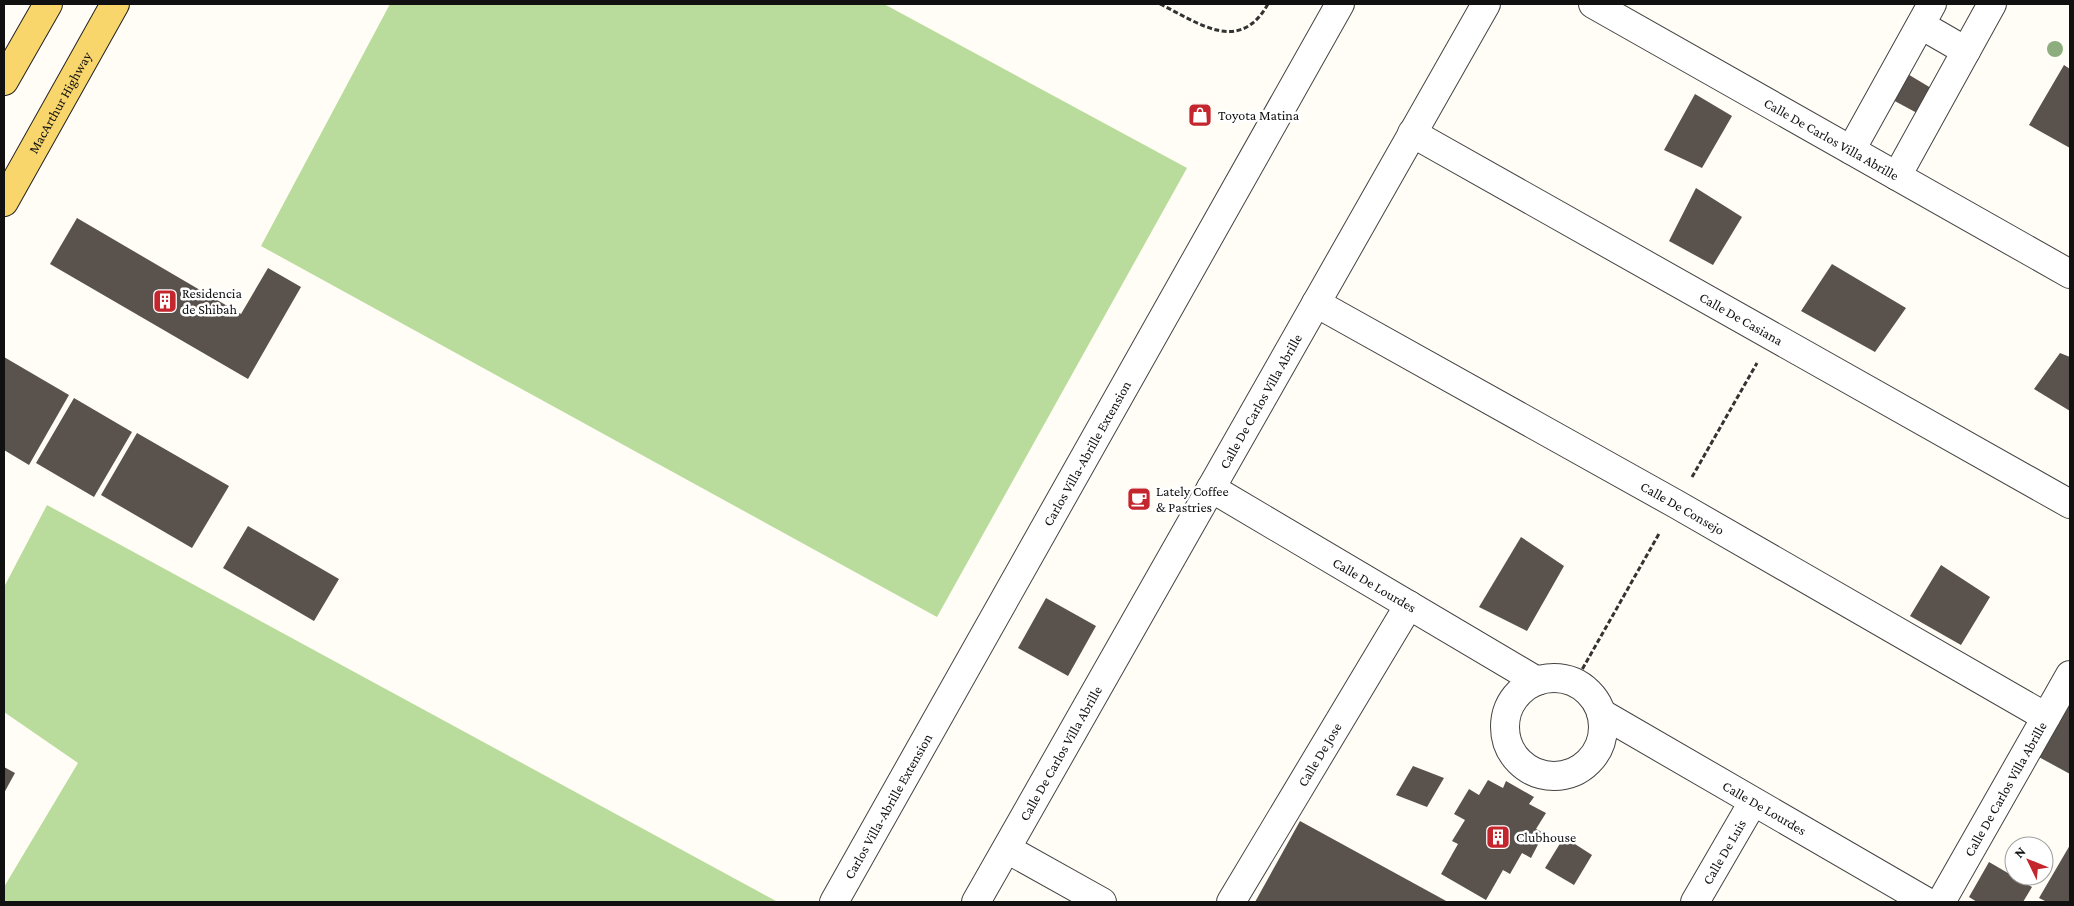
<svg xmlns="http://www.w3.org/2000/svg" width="2074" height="906" viewBox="0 0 2074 906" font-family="'Crimson Pro',serif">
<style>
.forest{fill:#b9dc9c}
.building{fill:#5a524d}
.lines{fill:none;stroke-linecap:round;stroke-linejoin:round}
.minor-casing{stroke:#444;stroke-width:30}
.major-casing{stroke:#222;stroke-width:30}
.path{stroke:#333;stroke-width:3;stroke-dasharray:5 2.5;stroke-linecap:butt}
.minor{stroke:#fff;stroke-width:28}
.major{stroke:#f9d66b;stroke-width:28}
.tree{fill:#8dad7f}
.labels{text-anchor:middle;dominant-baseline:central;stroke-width:5;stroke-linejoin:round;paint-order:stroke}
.street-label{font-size:14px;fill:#111;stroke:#fff}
.poi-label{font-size:14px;fill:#111;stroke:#fff;text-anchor:start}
</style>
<rect width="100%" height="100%" fill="#fffdf5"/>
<!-- forest -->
<path class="forest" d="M390 4H884L1187 168 937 617 261 246Z
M47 505 776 901 4 902V887L78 763 4 712V587Z"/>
<!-- building -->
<path class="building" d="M2064 65 2070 69V148L2029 125Z
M1906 73 1931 88 1917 113 1891 99Z
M1695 94 1732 116 1702 168 1664 150Z
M1696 188 1742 217 1713 265 1669 241Z
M77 218 241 314 268 268 301 287 248 379 50 264Z
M1832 264 1906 308 1875 352 1801 311Z
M2060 353 2070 357V411L2034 389Z
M4 357 69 395 29 465 4 450Z
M74 398 132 432 94 497 36 463Z
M137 433 229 486 192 548 101 495Z
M248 526 339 579 314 621 223 568Z
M1521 537 1564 566 1527 631 1479 607Z
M1941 565 1990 597 1961 645 1910 616Z
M1046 598 1096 626 1068 676 1018 648Z
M2070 698V774L2037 756Z
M1413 766 1444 778 1427 807 1396 795Z
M4 767 15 773 4 793Z
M1488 780 1503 788 1506 781 1534 797 1529 804 1546 813 1536 829 1544 833 1531 858 1522 853 1510 874 1503 870 1486 900 1441 874 1458 844 1452 841 1465 820 1454 814 1469 789 1479 795Z
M1300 821 1448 902H1255Z
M1564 837 1592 855 1574 885 1545 868Z
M2070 845V902H2047L2039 898Z
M1989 862 2032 887 2023 902H1977L1969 897Z"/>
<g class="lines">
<!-- minor casing -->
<g class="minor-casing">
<g id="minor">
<path id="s1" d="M1593 4 2070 274"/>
<path d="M1921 25 1966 51"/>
<path id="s2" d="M1412 133 2070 504"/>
<path d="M1851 150 1932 4"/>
<path d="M1897 176 1992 4"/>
<path id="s3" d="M1316 303 1676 504 2046 717"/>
<path id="s4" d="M1211 488 1537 681"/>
<circle cx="1554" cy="727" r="49"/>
<path id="s5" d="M1601 713 1927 902"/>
<path d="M1007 849 1102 902"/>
<path id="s6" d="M834 902 1340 4"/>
<path id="s7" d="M976 902 1486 4"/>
<path id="s8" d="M1231 902 1409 605"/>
<path id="s9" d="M1695 902 1753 802"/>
<path id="s10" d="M1941 902 2070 675"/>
</g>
</g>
<!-- major casing -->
<g class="major-casing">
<g id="major">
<path d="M4 81 48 4"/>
<path id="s11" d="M4 202 115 4"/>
</g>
</g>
<!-- path -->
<path class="path" d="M1160 4C1199 23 1239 55 1268 4
M1692 477 1757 363
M1575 682 1660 532"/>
<!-- minor -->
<use href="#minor" class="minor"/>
<!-- major -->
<use href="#major" class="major"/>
</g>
<!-- trees -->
<circle class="tree" cx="2055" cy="49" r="8"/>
<!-- icons -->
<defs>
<g id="shop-square" transform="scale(1.25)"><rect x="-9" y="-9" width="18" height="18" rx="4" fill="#c4262e" stroke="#fff"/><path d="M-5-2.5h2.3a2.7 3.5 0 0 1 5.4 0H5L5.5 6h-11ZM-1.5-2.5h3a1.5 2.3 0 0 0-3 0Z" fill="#fff"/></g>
<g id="building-square" transform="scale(1.25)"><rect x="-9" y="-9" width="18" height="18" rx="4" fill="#c4262e" stroke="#fff"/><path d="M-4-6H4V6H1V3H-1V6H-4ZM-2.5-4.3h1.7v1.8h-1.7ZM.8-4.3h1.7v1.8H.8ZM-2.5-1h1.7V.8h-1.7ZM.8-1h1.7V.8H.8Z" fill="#fff"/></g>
<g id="cafe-square" transform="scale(1.25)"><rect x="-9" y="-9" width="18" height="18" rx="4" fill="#c4262e" stroke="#fff"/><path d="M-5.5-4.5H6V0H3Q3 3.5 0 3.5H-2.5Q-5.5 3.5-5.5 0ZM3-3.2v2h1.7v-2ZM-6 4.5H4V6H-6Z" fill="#fff"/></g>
</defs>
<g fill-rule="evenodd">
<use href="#shop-square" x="1200" y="115"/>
<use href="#building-square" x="165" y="301"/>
<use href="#cafe-square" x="1139" y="499"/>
<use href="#building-square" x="1498" y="837"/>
</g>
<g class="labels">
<!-- street labels -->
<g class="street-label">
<text stroke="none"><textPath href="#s11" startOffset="114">MacArthur Highway</textPath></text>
<text stroke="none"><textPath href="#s1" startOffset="274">Calle De Carlos Villa Abrille</textPath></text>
<text stroke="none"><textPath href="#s2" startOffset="378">Calle De Casiana</textPath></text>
<text stroke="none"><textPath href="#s7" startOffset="576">Calle De Carlos Villa Abrille</textPath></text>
<text stroke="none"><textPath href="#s6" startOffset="515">Carlos Villa-Abrille Extension</textPath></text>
<text stroke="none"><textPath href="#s3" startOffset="420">Calle De Consejo</textPath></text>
<text stroke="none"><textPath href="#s4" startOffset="190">Calle De Lourdes</textPath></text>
<text stroke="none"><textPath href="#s7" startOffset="171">Calle De Carlos Villa Abrille</textPath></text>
<text stroke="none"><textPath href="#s8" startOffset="172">Calle De Jose</textPath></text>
<text stroke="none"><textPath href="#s10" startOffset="130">Calle De Carlos Villa Abrille</textPath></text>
<text stroke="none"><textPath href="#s6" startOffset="110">Carlos Villa-Abrille Extension</textPath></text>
<text stroke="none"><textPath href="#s5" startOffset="189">Calle De Lourdes</textPath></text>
<text stroke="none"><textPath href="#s9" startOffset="58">Calle De Luis</textPath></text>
</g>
<!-- poi labels -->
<g class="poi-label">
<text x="1218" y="115">Toyota Matina</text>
<text x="182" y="293">Residencia<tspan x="182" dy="16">de Shibah</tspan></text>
<text x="1156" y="491">Lately Coffee<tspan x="1156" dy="16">&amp; Pastries</tspan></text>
<text x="1516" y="837">Clubhouse</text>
</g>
</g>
<!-- border -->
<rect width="2074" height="906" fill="none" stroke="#111111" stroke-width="10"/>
<!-- north arrow -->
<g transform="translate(2029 861) rotate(313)"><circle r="24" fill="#ffffff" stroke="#a0a0a0"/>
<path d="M0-4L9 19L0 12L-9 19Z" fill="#c4262e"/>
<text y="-8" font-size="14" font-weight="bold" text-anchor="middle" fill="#111111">N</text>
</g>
</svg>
